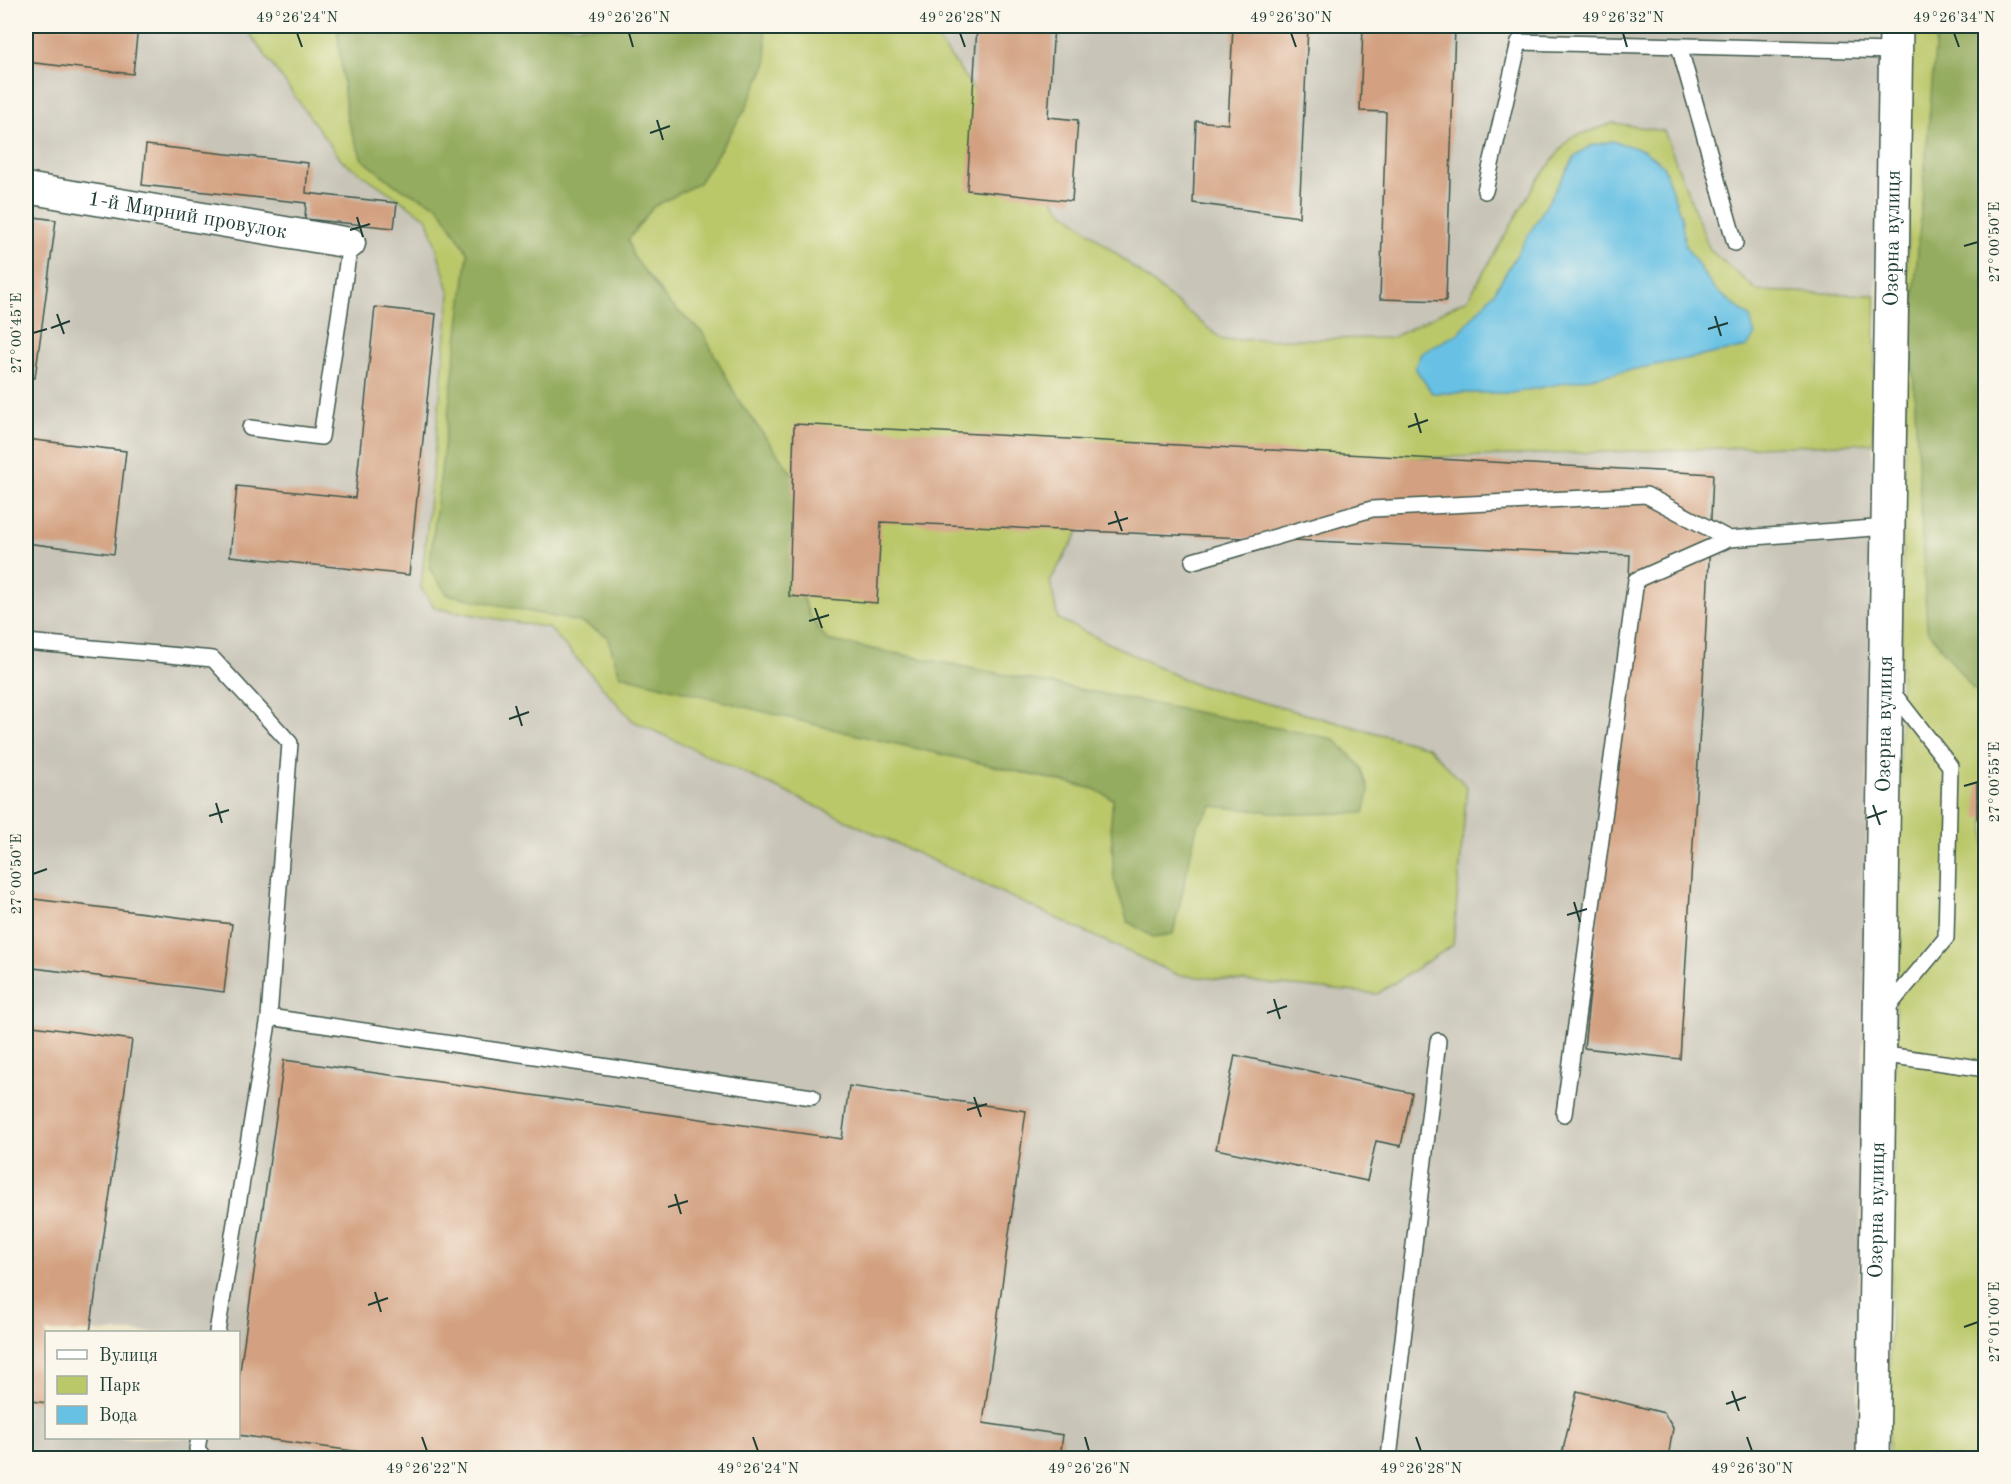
<svg xmlns="http://www.w3.org/2000/svg" width="2011" height="1484" viewBox="0 0 2011 1484" font-family="'Old Standard TT',serif">
<style>
.industrial{fill:#c8c4b8;fill-rule:evenodd}
.green{fill:#bbc86a;stroke:#6d824f;stroke-width:1.5}
.forest{fill:#94ac5e;stroke:#5a7449;stroke-width:1.5}
.water{fill:#67c1e4;stroke:#437f8c;stroke-width:1.5}
.building{fill:#d3a181}
.lines{fill:none;stroke-linecap:round;stroke-linejoin:round}
.service-casing{stroke:#3e564a;stroke-width:18}
.minor-casing{stroke:#3e564a;stroke-width:33}
.tertiary-casing{stroke:#3e564a;stroke-width:36}
.service{stroke:#fff;stroke-width:15}
.minor{stroke:#fff;stroke-width:30}
.tertiary{stroke:#fff;stroke-width:33}
.ticks{fill:none;stroke:#1f3d34;stroke-width:2}
.labels{text-anchor:middle;dominant-baseline:central;stroke-width:5;stroke-linejoin:round;paint-order:stroke}
.street-label{font-size:21px;fill:#1f3d34;stroke:#fbf7ec}
.neatline{fill:none;stroke:#1f3d34;stroke-width:2}
.ticks-label{font-size:15px;text-anchor:middle;fill:#1f3d34}
</style>
<rect width="100%" height="100%" fill="#fbf7ec"/>
<filter id="ink" filterUnits="userSpaceOnUse"><feTurbulence type="fractalNoise" baseFrequency=".0167" numOctaves="2"/><feDisplacementMap in="SourceGraphic" scale="12" xChannelSelector="R" yChannelSelector="G"/><feConvolveMatrix kernelMatrix="1 2 1 2 8 2 1 2 1" color-interpolation-filters="sRGB"/></filter>
<filter id="wash" filterUnits="userSpaceOnUse"><feTurbulence type="fractalNoise" baseFrequency=".008" numOctaves="4" result="noise"/><feDisplacementMap in="SourceGraphic" scale="24" xChannelSelector="R" yChannelSelector="G"/><feGaussianBlur stdDeviation="1.35" result="paint"/><feColorMatrix in="noise" values="0 0 0 0 0 0 0 0 0 0 0 0 0 0 0 0 0 1.4 0 .05"/><feComposite in="paint" operator="in"/></filter>
<g filter="url(#wash)">
<rect width="100%" height="100%" fill="#ece4c5"/>
<!-- industrial -->
<path class="industrial" d="M26 26H244L341 160 428 219 451 294 421 588 435 608 549 628 633 721 1377 994 1453 946 1467 787 1428 747 1194 684 1058 619 1050 581 1087 517 1271 463 1873 443 1857 1458H26ZM46 1332H238V1438H46Z
M928 26H1881L1876 295 1758 291 1710 250 1687 189 1536 182 1468 299 1391 338 1223 340 1060 208Z"/>
<!-- green -->
<path class="green" d="M244 26H928L1060 208 1223 340 1391 338 1468 299 1536 182 1570 138 1614 123 1664 131 1710 250 1758 291 1876 295 1873 443 1271 463 1087 517 1050 581 1058 619 1194 684 1428 747 1467 787 1453 945 1377 994 1178 975 633 721 549 628 435 608 421 588 450 294 428 219 341 160Z
M1911 26H1985V1458H1888Z"/>
<!-- forest -->
<path class="forest" d="M337 26H763L765 28 767 63 745 110 699 183 653 207 628 240 633 256 669 303 703 333 739 401 796 479 802 596 810 616 827 640 1334 739 1361 767 1369 792 1364 813 1291 814 1212 806 1197 826 1173 934 1153 937 1128 922 1114 879 1111 822 1113 799 1094 789 848 733 620 675 607 636 583 623 447 594 429 568 468 253 438 206 395 185 362 159 347 119Z
M1937 26H1985V693L1973 689 1927 629 1911 332Z"/>
<!-- water -->
<path class="water" d="M1612 141 1643 150 1663 165 1681 216 1685 245 1713 288 1750 317 1755 336 1747 347 1513 393H1432L1415 368 1421 353 1459 333 1495 291 1576 155 1590 146Z"/>
<g id="blocks">
<!-- building -->
<path class="building" d="M26 26H138L133 74 26 62Z
M977 26H1054L1048 117 1078 120 1072 201 967 190Z
M1233 26H1308L1299 217 1193 203 1196 121 1228 124Z
M1363 26H1455L1446 301 1380 299 1386 112 1360 111Z
M146 145 308 163 306 193 397 203 394 228 305 219 306 203 142 185Z
M26 216 56 220 35 378 26 377Z
M375 307 436 314 409 575 230 556 237 486 355 498Z
M794 424 1713 474 1705 646 1680 1059 1584 1048 1628 637H1626L1630 555 881 522 877 603 789 596Z
M26 439 126 451 114 554 26 543Z
M1977 783H1986V818H1977Z
M26 898 232 924 224 992 26 967Z
M26 1025 132 1040 90 1332H46V1403L26 1400Z
M1235 1055 1412 1093 1401 1146 1376 1141 1367 1181 1216 1149Z
M284 1060 842 1139 849 1086 1026 1111 983 1423 1063 1435 1060 1458H404L238 1435V1385Z
M1577 1391 1664 1413 1673 1428 1668 1458H1561Z"/>
</g>
</g>
<g filter="url(#ink)">
<use href="#blocks" fill-opacity="0" stroke="#3e564a" stroke-width="1.5"/>
<g class="lines">
<!-- service casing -->
<g class="service-casing">
<path id="service" d="M1679 46 1735 243
M1485 191 1519 42 1895 51
M250 428 321 437 350 243
M1193 561 1372 509 1646 495 1729 539 1887 527
M26 642 213 659 290 743 269 1017
M1884 1012 1946 938 1950 766 1890 689
M1879 1054 1986 1069
M1564 1114 1636 580 1729 539
M217 1332 269 1017 812 1097
M199 1438 197 1449 204 1458
M1389 1458 1438 1041"/>
</g>
<!-- minor casing -->
<g class="minor-casing">
<g id="minor">
<path id="s1" d="M26 188 350 243"/>
</g>
</g>
<!-- tertiary casing -->
<g class="tertiary-casing">
<g id="tertiary">
<path id="s2" d="M1873 1458 1896 26"/>
</g>
</g>
<!-- service -->
<use href="#service" class="service"/>
<!-- minor -->
<use href="#minor" class="minor"/>
<!-- tertiary -->
<use href="#tertiary" class="tertiary"/>
</g>
</g>
<!-- ticks -->
<path class="ticks" d="M297 33 302 47M629 33 633 47M960 33 965 47M1291 33 1296 47M1623 33 1627 47M1954 33 1959 47M657 120 663 140M650 133 670 126M357 217 363 237M350 230 370 224M1964 246 1978 242M57 314 64 334M1715 316 1721 336M51 328 70 321M1708 329 1728 323M33 333 47 329M1415 413 1421 433M1408 427 1428 420M1115 511 1122 531M1108 524 1128 518M815 608 822 628M809 621 829 615M516 706 522 726M509 719 529 712M1964 786 1978 782M216 803 222 823M1873 805 1880 825M209 816 229 810M1867 818 1887 811M33 874 47 869M1574 902 1580 922M1567 915 1587 909M1274 999 1280 1019M1267 1013 1287 1006M974 1097 981 1117M967 1110 987 1104M675 1194 681 1214M668 1207 688 1201M375 1292 381 1312M368 1305 388 1298M1964 1327 1978 1322M1732 1391 1739 1411M1726 1404 1746 1397M422 1437 427 1451M753 1437 758 1451M1085 1437 1089 1451M1416 1437 1421 1451M1747 1437 1752 1451"/>
<g class="labels">
<!-- street labels -->
<g class="street-label">
<text stroke="none"><textPath href="#s1" startOffset="164">1-й Мирний провулок</textPath></text>
<text stroke="none"><textPath href="#s2" startOffset="1220">Озерна вулиця</textPath></text>
<text stroke="none"><textPath href="#s2" startOffset="734">Озерна вулиця</textPath></text>
<text stroke="none"><textPath href="#s2" startOffset="248">Озерна вулиця</textPath></text>
</g>
</g>
<!-- margin -->
<rect width="2011" height="1484" fill="none" stroke="#fbf7ec" stroke-width="66"/>
<!-- legend -->
<rect x="45" y="1331" width="195" height="108" fill="#fbf7ec" stroke="#a3ada2" stroke-width="1.5"/>
<rect x="57" y="1350" width="30" height="9" fill="#ffffff" stroke="#a3ada2" stroke-width="1.5"/>
<text x="99" y="1361" font-size="18" fill="#1f3d34">Вулиця</text>
<rect x="57" y="1376" width="30" height="18" fill="#bbc86a" stroke="#a3ada2" stroke-width="1.5"/>
<text x="99" y="1391" font-size="18" fill="#1f3d34">Парк</text>
<rect x="57" y="1406" width="30" height="18" fill="#67c1e4" stroke="#a3ada2" stroke-width="1.5"/>
<text x="99" y="1421" font-size="18" fill="#1f3d34">Вода</text>
<rect x="33" y="33" width="1945" height="1418" class="neatline"/>
<g class="ticks-label">
<text x="297" y="22">49°26'24"N</text>
<text x="629" y="22">49°26'26"N</text>
<text x="960" y="22">49°26'28"N</text>
<text x="1291" y="22">49°26'30"N</text>
<text x="1623" y="22">49°26'32"N</text>
<text x="1954" y="22">49°26'34"N</text>
<text transform="translate(1994 242) rotate(-90)" y="5">27°00'50"E</text>
<text transform="translate(16 333) rotate(-90)" y="5">27°00'45"E</text>
<text transform="translate(1994 782) rotate(-90)" y="5">27°00'55"E</text>
<text transform="translate(16 874) rotate(-90)" y="5">27°00'50"E</text>
<text transform="translate(1994 1322) rotate(-90)" y="5">27°01'00"E</text>
<text x="427" y="1473">49°26'22"N</text>
<text x="758" y="1473">49°26'24"N</text>
<text x="1089" y="1473">49°26'26"N</text>
<text x="1421" y="1473">49°26'28"N</text>
<text x="1752" y="1473">49°26'30"N</text>
</g>
</svg>
